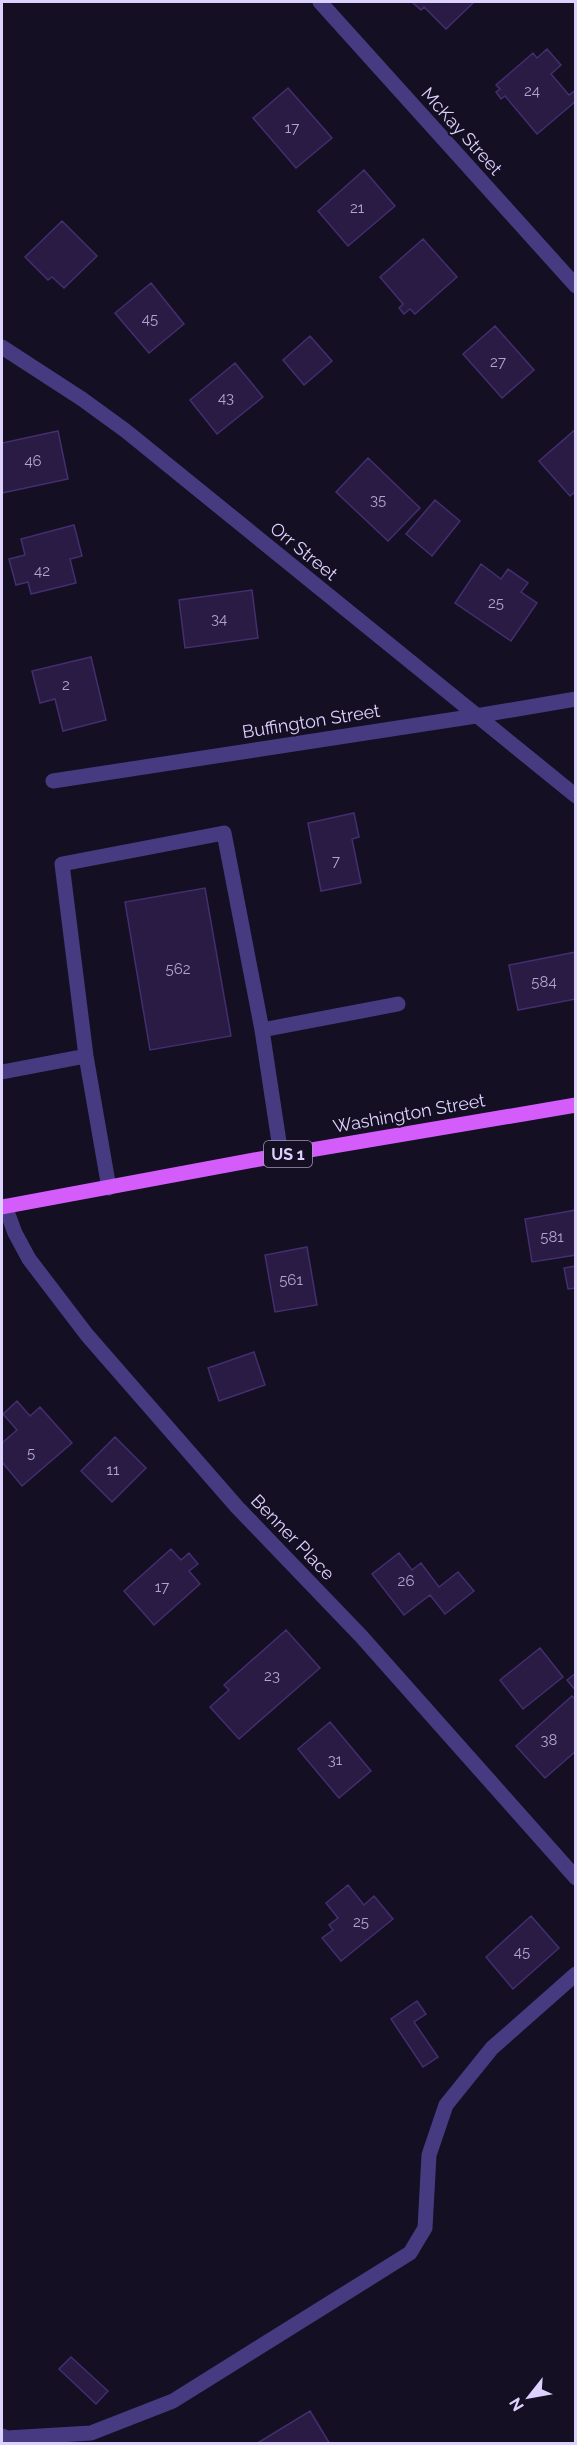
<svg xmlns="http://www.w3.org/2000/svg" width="577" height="2445" viewBox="0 0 577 2445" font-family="Raleway,sans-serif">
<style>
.building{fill:#291b44;stroke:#432e6f;stroke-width:1.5}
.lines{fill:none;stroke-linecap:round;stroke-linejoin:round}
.service{stroke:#463b81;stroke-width:15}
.minor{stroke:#463b81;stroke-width:15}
.primary{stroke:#d45cfb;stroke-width:15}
.labels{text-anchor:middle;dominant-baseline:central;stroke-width:4.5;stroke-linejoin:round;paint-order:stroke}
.number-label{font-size:15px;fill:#b0a4d0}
.shield{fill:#150f23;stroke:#a198bc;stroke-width:1.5}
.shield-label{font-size:16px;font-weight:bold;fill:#ddd2fe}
.street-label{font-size:18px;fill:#ddd2fe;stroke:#150f23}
</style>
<rect width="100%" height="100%" fill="#150f23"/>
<!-- building -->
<path class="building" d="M412 2H474L446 29 424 7 421 10Z
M547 49 561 65 551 74 569 95 576 90V101L537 134 505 96 501 99 496 92 500 89 496 85 533 53 537 58Z
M288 88 332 138 296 168 253 118Z
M364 170 395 206 348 246 318 211Z
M62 221 97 256 64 288 52 277 48 280 25 257Z
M423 239 457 277 415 314 410 309 404 314 399 308 403 304 380 277Z
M151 283 184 324 149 353 115 313Z
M495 326 534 370 502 398 463 354Z
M310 336 332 361 304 385 283 360Z
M235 363 263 397 217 434 190 400Z
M576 429V491L570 496 539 461Z
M58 431 68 479 2 493V443Z
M368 458 420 508 388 541 336 492Z
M435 500 460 521 432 556 406 534Z
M74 525 82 556 70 559 76 583 31 594 28 582 16 585 9 559 25 555 21 539Z
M481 564 501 579 508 569 528 583 521 592 537 603 511 641 455 603Z
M252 590 258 638 185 648 179 600Z
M91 657 106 720 63 731 55 699 40 703 32 671Z
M354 813 359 837 352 839 361 883 321 891 308 823Z
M205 888 231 1036 150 1050 125 902Z
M576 952V999L518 1010 509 965Z
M576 1210V1255L532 1262 525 1219Z
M307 1247 317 1305 275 1312 265 1255Z
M576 1266V1288L568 1289 564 1268Z
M254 1352 265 1385 219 1401 208 1368Z
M17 1401 30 1416 40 1407 72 1443 22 1486 2 1462V1443L17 1430 3 1414Z
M115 1437 146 1468 112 1502 81 1471Z
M171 1549 181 1560 189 1553 198 1564 189 1571 200 1584 154 1625 124 1591Z
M399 1553 412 1570 421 1563 439 1587 458 1572 474 1591 445 1614 430 1595 404 1615 372 1574Z
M286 1630 320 1668 239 1739 210 1707 229 1690 224 1685Z
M540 1648 563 1677 523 1709 500 1680Z
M576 1673V1691L567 1680Z
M572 1696 576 1700V1751L545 1778 516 1746Z
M330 1722 371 1771 339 1798 298 1749Z
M348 1885 364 1905 374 1896 393 1919 341 1961 322 1938 333 1930 329 1925 338 1918 326 1903Z
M531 1916 559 1948 513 1989 486 1957Z
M417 2001 426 2014 414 2022 438 2057 423 2067 391 2019Z
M71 2357 108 2391 96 2404 59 2369Z
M310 2411 330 2444H256Z"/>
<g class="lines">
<!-- service -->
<path class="service" d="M262 1030 398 1004
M2 1072 86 1056
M109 1188 86 1056 62 864 224 833 262 1030 281 1155
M2 2436 7 2438 91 2433 173 2401 410 2253 425 2228 429 2155 446 2105 492 2048 576 1974"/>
<!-- minor -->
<path class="minor" d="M320 2 576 286
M2 347 82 399 126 431 576 796
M53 781 476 716 576 699
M5 1206 15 1233 29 1259 87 1335 237 1507 361 1636 576 1878"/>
<!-- primary -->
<path class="primary" d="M2 1207 281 1155 576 1105"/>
</g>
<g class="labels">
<!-- number labels -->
<g class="number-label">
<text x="532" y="91">24</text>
<text x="292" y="128">17</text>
<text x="357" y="208">21</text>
<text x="150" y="319">45</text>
<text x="498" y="362">27</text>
<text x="226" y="398">43</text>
<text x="33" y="461">46</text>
<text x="378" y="500">35</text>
<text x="42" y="571">42</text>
<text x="496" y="603">25</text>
<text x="219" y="619">34</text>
<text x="66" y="685">2</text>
<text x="336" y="861">7</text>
<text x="178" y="969">562</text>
<text x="544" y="982">584</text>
<text x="552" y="1237">581</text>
<text x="291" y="1280">561</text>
<text x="31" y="1453">5</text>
<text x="113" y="1470">11</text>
<text x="406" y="1581">26</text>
<text x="162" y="1587">17</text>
<text x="272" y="1676">23</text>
<text x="549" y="1740">38</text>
<text x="335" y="1760">31</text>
<text x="361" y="1922">25</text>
<text x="522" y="1952">45</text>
</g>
<!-- shield labels -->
<rect class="shield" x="264" y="1141" width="48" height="26" rx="4.5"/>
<g class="shield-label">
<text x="288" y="1154">US 1</text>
</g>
<!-- street labels -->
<g class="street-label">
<text transform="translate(462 131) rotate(48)">McKay Street</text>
<text transform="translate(304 551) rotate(39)">Orr Street</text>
<text transform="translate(311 721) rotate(-9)">Buffington Street</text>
<text transform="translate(409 1113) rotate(-10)">Washington Street</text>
<text transform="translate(293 1537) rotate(46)">Benner Place</text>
</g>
</g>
<!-- border -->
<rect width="577" height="2445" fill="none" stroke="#ddd2fe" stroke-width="6"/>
<!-- north arrow -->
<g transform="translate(529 2397) rotate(239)" stroke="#150f23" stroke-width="4.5" paint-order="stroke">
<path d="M0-4.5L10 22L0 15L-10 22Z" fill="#ddd2fe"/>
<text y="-9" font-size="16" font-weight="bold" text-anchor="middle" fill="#ddd2fe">N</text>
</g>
</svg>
